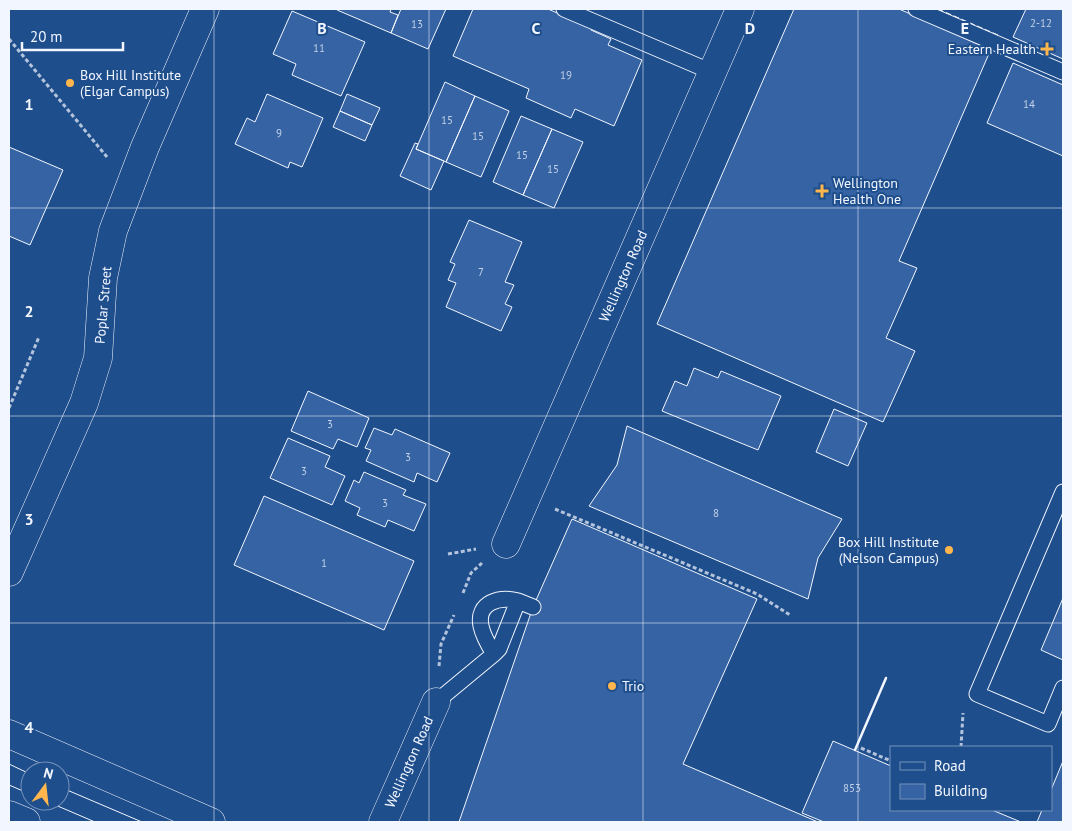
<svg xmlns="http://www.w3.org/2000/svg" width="1072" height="831" viewBox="0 0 1072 831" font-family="'PT Sans',sans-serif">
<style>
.building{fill:#3563a3;stroke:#f2f6ff}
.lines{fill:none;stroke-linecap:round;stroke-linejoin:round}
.service-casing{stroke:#f2f6ff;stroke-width:17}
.minor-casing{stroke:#f2f6ff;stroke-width:29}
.primary-casing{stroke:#f2f6ff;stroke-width:29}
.path{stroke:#b3c4dc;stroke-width:3;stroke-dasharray:4 2.5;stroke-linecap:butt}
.service{stroke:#1f4e8c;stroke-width:15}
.minor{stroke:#1f4e8c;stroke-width:28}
.primary{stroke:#1f4e8c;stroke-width:28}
.tram{stroke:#f2f6ff;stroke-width:1}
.fence{stroke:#f2f6ff;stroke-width:1;stroke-dasharray:6 2.5;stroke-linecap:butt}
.wall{stroke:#f2f6ff;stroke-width:2.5}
.grid{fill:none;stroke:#f2f6ff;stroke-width:1;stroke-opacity:0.55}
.poi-dot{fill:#ffb74d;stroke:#1f4e8c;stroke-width:2}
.labels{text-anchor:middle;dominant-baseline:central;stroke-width:4;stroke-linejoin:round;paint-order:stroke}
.number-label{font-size:11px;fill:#c3d1e8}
.poi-label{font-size:14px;fill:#f2f6ff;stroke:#1f4e8c;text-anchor:start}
.street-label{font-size:14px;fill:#f2f6ff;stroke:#1f4e8c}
.grid-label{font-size:16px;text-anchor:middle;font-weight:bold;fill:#f2f6ff;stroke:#1f4e8c;stroke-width:4;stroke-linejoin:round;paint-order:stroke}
</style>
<rect width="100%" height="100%" fill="#1f4e8c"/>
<!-- building -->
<path class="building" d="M337 9H391L390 12 398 15 391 33 337 10Z
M401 9H446L428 49 391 33Z
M473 9H548L592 28 591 30 611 39 608 45 642 60 614 126 575 109 571 118 526 98 529 89 453 56Z
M794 9H899L991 49 899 261 917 268 886 338 915 351 883 422 657 324Z
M1026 9H1063V59L1013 37Z
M292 11 365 42 341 96 292 75 296 64 273 54Z
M1013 63 1063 85V156L987 123Z
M445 82 475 96 446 162 416 149Z
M267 94 323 118 302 167 290 162 288 168 235 144 247 118 255 122Z
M347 94 380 108 372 125 340 111Z
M475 96 509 111 481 177 446 162Z
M340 111 372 125 365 141 333 127Z
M521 116 552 129 523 195 493 182Z
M552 129 583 142 554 208 523 195Z
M415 143 418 144 416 149 444 161 431 190 400 176Z
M9 147 63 170 30 245 9 236Z
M469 220 522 242 505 282 514 285 505 304 512 307 501 331 446 307 456 283 448 280 455 264 450 262Z
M694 368 718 378 721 371 781 396 758 450 662 411 675 381 687 386Z
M308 391 369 418 357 447 338 439 333 449 291 431Z
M834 409 867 423 848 466 816 452Z
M627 426 842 519 818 558 808 599 589 506 617 465Z
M374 428 392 435 395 429 450 453 437 482 417 473 414 482 366 461 371 450 365 448Z
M288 438 330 456 325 467 345 476 332 505 270 478Z
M364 472 406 490 403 495 426 504 414 531 388 520 385 527 357 515 360 508 345 501 354 480 359 483Z
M264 496 414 561 384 630 234 565Z
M572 519 757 599 683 764 818 822H459L533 607Z
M1063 598V660L1041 650Z
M833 741 891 766V810H992L1021 822H824L802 813Z
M1063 761V822H1037L1042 810H1051V790Z"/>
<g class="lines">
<!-- service casing -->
<g class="service-casing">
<path id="service" d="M564 9 712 72
M916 9 1063 72
M1063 492 977 694 1048 724 1063 688
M494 654C489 646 483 636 481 626 476 602 500 596 518 601
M436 702 494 654 499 649 518 601 533 607"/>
</g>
<!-- minor casing -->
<g class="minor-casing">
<path id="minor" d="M506 544 740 9
M9 572 84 403 98 358 103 278 113 231 145 147 205 9
M383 822 436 702"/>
</g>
<!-- primary casing -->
<g class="primary-casing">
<path id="primary" d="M9 734 211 822
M9 815 26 822"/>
</g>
<!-- path -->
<path class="path" d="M9 39 107 157
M9 408 39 337
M555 509 757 594 790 615
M448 554 476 549
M463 593 471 573 482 563
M439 666 441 644 454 615
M961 747 963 713
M861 748 891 761"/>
<!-- service -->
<use href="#service" class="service"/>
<!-- minor -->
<use href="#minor" class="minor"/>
<!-- primary -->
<use href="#primary" class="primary"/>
<!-- tram -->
<path class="tram" d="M9 764 30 774
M9 785 30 794
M60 787 142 822
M46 801 95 822"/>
<!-- fence -->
<path class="fence" d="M938 9 998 35"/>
<!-- wall -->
<path class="wall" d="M855 750 886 678"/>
</g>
<!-- grid -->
<path class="grid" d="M214 9V822M429 9V822M643 9V822M858 9V822M9 208H1063M9 416H1063M9 623H1063"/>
<!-- markers -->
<g class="poi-dot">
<path d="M1044.5 41.5h5v5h5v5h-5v5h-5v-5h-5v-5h5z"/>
<circle cx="70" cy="83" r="5"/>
<path d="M819.5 183.5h5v5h5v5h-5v5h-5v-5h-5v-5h5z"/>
<circle cx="949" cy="550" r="5"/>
<circle cx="612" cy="686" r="5"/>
</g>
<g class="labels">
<!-- number labels -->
<g class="number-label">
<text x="1041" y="23">2-12</text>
<text x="417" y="24">13</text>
<text x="319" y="48">11</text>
<text x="566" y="75">19</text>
<text x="1029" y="104">14</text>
<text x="447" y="120">15</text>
<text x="279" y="133">9</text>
<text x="478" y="136">15</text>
<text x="522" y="155">15</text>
<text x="553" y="169">15</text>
<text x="481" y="272">7</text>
<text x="330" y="424">3</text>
<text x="408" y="457">3</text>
<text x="304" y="471">3</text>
<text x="385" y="503">3</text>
<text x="716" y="513">8</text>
<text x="324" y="563">1</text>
<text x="852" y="788">853</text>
</g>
<!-- poi labels -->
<g class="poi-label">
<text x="1036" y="49" text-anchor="end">Eastern Health</text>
<text x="80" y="75">Box Hill Institute<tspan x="80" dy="16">(Elgar Campus)</tspan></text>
<text x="833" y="183">Wellington<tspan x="833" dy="16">Health One</tspan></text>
<text x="939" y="542" text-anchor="end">Box Hill Institute<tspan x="939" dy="16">(Nelson Campus)</tspan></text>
<text x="622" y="686">Trio</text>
</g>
<!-- street labels -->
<g class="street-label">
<text transform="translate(623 276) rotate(-66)">Wellington Road</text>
<text transform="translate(103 305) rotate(-85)">Poplar Street</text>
<text transform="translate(409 762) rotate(-66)">Wellington Road</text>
</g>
</g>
<g class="grid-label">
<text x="322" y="34">B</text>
<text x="536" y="34">C</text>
<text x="750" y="34">D</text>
<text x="965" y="34">E</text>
<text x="29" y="110">1</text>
<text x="29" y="317">2</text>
<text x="29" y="525">3</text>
<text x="29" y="733">4</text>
</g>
<!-- border -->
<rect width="1072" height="831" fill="none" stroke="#f2f6ff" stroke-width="20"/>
<!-- legend -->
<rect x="890" y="746" width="162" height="65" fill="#1f4e8c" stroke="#7391ba"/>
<rect x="900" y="762" width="25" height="8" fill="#1f4e8c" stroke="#7391ba"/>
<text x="934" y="771" font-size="15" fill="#f2f6ff">Road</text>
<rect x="900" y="784" width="25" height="15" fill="#3563a3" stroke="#7391ba"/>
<text x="934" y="796" font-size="15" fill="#f2f6ff">Building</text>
<!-- north arrow -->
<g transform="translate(45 786) rotate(15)"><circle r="24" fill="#1f4e8c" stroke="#7391ba"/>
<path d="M0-4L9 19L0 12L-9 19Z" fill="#ffb74d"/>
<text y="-8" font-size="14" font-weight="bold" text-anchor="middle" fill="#f2f6ff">N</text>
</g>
<!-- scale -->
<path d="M22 42v8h101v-8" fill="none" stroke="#f2f6ff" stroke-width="2.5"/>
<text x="30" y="42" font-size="15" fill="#f2f6ff" stroke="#1f4e8c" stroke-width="4" paint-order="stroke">20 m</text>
</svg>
